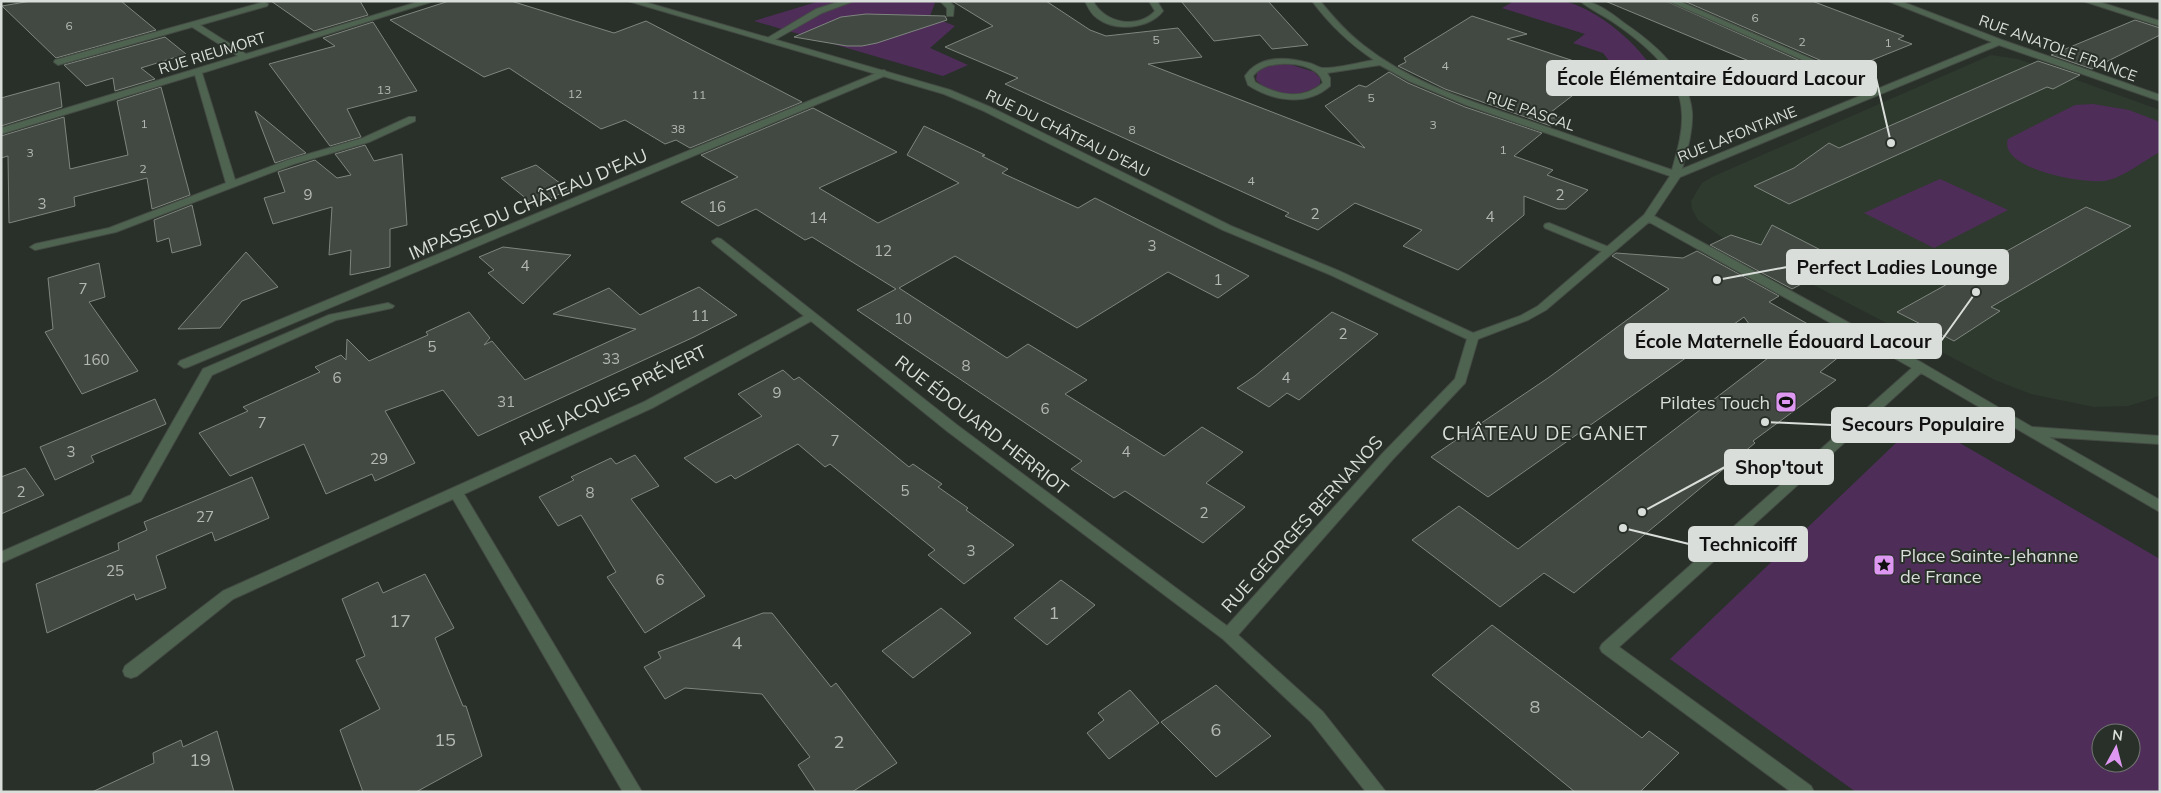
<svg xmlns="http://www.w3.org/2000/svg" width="2161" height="793" viewBox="0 0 2161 793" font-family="Mulish,sans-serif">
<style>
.built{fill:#2f3a2f}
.green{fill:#4f2d59;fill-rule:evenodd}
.building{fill:#424842;stroke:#7e867e}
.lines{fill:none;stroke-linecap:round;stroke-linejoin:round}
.lane-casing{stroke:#454c45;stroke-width:2}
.street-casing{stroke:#454c45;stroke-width:2}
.lane{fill:#4f6450;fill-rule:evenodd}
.street{fill:#4f6450;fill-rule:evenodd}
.labels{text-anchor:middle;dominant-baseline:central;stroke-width:4;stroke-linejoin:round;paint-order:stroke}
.far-number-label{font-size:12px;fill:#b4b8b4}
.far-street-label{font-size:15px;fill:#dadeda;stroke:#293029}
.number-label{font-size:15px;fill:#b4b8b4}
.street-label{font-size:18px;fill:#dadeda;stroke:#293029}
.poi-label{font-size:18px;fill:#dadeda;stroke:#293029;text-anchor:end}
.near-number-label{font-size:18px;fill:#b4b8b4}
.neighbourhood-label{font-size:19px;letter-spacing:1px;fill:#dadeda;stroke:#293029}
.leader{fill:none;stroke:#dadeda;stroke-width:2}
.callout-dot{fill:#dadeda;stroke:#293029;stroke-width:2}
.callout{fill:#dadeda;stroke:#dadeda;stroke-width:2}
.callout-label{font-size:19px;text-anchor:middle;font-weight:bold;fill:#111}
</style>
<rect width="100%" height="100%" fill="#293029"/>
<!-- built -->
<path class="built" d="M1991 55 2018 59 2160 110V395L2151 399 2128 406 2094 407 2031 394 1995 380 1720 236 1698 220 1692 209 1691 201 1702 183 1712 177Z"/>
<!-- green -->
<path class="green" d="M820 1H931L935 3 930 16 955 26 930 48 968 65 943 76 754 21Z
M1514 1C1529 1 1555 0 1568 2 1605 14 1646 50 1662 85L1620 75 1603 53 1573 43 1585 34 1502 8Z
M1289 64 1314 72 1320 78V84C1302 99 1271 96 1256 80L1257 73 1263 68 1275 65Z
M2093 104 2129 110 2160 122V152C2145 160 2125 176 2109 180 2089 186 1997 169 2008 139L2075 105Z
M1940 179 2008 210 1934 248 1864 213Z
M1920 420 2160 559V792H1856L1670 659ZM2101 733H2131V763H2101Z"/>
<!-- building -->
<path class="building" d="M31 1H121L156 30 56 58 2 6Z
M271 1H360L368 15 314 31Z
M449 1H511L614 33 646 21 802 102 690 148 676 140 665 144 625 120 601 129 509 68 484 77 390 20Z
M952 1H1046L1090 30 1106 36 1178 28 1202 57 1148 64 1365 148 1325 106 1359 85 1366 87 1389 72 1408 83 1465 107 1542 133 1514 156 1553 170 1547 175 1588 190 1566 209H1558L1524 196V215L1458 270 1403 246 1422 230 1355 203 1318 230 1285 216 1289 213 1005 84 1018 78 945 47 993 26Z
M1181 1H1268L1308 45 1272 49 1260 35 1214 41Z
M1605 1H1666L1834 76 1809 86Z
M1684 1H1812L1904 36 1898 39 1912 44 1845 71Z
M866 14 945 16 947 20 877 43 862 46H847L794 37 841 17Z
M1472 16 1527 34 1507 39 1577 62 1570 67 1598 76 1542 119 1562 117 1551 126 1445 89 1398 66 1406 62 1404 58Z
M2135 20 2160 28V35L2092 69 2051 55Z
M373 22 417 91 347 109 361 137 330 146 269 64 335 46 323 38Z
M165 37 186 54 141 68 155 79 115 91 113 78 86 86 64 65Z
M2038 61 2080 75 2053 89 2047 87 1789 204 1754 186 1794 168 1829 143 1839 148Z
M59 82 62 107 1 126V98Z
M161 87 190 195 152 209 147 178 74 197 75 206 9 223 8 156 1 158V136L64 117 70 169 128 155 117 101Z
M813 108 897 152 819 188 878 223 959 183 907 155 924 126 985 155 982 156 1008 169 1002 173 1078 208 1095 198 1249 276 1218 298 1168 272 1077 328 955 256 899 288 1007 358 1028 344 1087 380 1065 394 1164 456 1202 427 1243 452 1206 483 1245 507 1203 543 1125 491 1114 498 1071 469 1082 461 857 310 896 289 812 237 805 240 756 209 718 226 681 202 738 177 701 155Z
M255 111 306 153 275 163Z
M365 145 374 161 402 154 407 225 390 229V267L350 275 351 250 329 255 332 207 273 224 264 198 285 192 278 172 315 160 337 178 351 175 335 154Z
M536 165 569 190 534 205 501 178Z
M192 205 201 245 172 253 169 238 157 242 154 220Z
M2086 207 2131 226 1991 307 2000 311 1954 341 1897 312Z
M1772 225 1844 262 1792 289 1710 245 1731 235 1761 245Z
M503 247 571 255 523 304 488 273 494 270 479 257Z
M1697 251 1779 296 1769 302 1850 348 1820 372 1836 380 1753 441 1755 443 1574 593 1544 573 1500 607 1412 540 1459 506 1518 549 1772 355 1744 317 1488 497 1431 457 1548 378 1669 289 1612 256 1616 253 1683 258Z
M246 252 278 287 242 301 220 328 178 329Z
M99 263 105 297 89 302 138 371 82 394 45 332 53 329 48 278Z
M699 287 737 315 694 337 478 436 443 390 385 411 415 463 375 481 372 474 326 494 304 444 230 476 199 433 248 411 243 407 320 372 315 367 341 355 346 360 347 339 369 361 428 335 426 332 469 312 490 338 484 345 492 341 525 380 636 329 553 314 609 288 640 315Z
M1332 312 1378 334 1299 400 1287 393 1269 407 1237 388 1255 376Z
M783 370 794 380 799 377 909 467 913 464 942 484 938 487 968 508 966 510 1014 545 964 584 928 555 935 550 830 464 825 467 798 444 735 479 731 475 716 483 684 458 762 416 738 394Z
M155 399 166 424 91 456 94 462 55 480 40 447Z
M635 455 659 486 631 499 705 596 645 633 607 577 616 572 581 515 558 526 539 497 574 480 571 477 611 458 616 464Z
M25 468 44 495 1 514V477Z
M252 477 269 518 215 541 212 532 156 556 166 588 136 600 134 594 47 633 36 584 119 550 118 543 147 530 144 522Z
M425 574 454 628 435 638 463 706H466L482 756 416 792H363L340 730 380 709 356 660 365 656 342 599 378 582 383 593Z
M1061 580 1095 605 1047 645 1014 618Z
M941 608 971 633 913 678 882 651Z
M763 613H772L831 687 836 683 897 763 852 792H816L798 765 810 757 762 694 685 688 665 699 644 667 661 658 658 652Z
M1492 625 1642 738 1649 731 1679 753 1640 792H1575L1432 675Z
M1216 685 1271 736 1216 777 1161 722Z
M1130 690 1159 723 1109 759 1087 733 1104 720 1098 713Z
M217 731 234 792H92L154 763 153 753 181 740 183 747Z"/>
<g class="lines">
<!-- lane casing -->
<g class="lane-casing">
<path id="lane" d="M841 1H854L822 13 771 42 764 40 816 9Z
M940 1H949L954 6 953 16H947V8Z
M1668 1H1679L1885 91 1878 93Z
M884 70 888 73 887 75 188 367 184 368 178 364 180 361Z
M1549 223 1611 248 1612 250 1611 252H1603L1545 228 1544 226 1545 224Z"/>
</g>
<!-- street casing -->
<g class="street-casing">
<path id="street" d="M421 1H434L202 73 235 180 288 160 363 138 409 117H415V121L369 142 294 164 116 232 35 250 30 247 35 244 109 228 226 183 195 75 1 134V128L238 56 192 27 58 65 54 62 55 60 264 2 268 4 267 6 200 25 246 54Z
M628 1H641L950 90 990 107 1231 226 1339 271 1473 333 1520 316 1538 306 1644 215 1670 176 1466 105 1409 81 1380 65 1327 73 1330 78V86C1306 107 1273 101 1248 85L1245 76C1259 55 1287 57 1309 63 1314 64 1319 68 1323 68 1335 69 1361 62 1374 60 1350 44 1330 25 1312 1H1320C1333 17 1346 32 1363 45 1412 84 1474 102 1532 122 1579 138 1625 154 1672 170 1677 152 1683 133 1682 114 1681 73 1646 45 1616 24 1605 16 1591 10 1580 1 1596 1 1611 13 1624 23 1655 44 1688 72 1692 112 1693 131 1687 151 1682 169L1992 42 1888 1H1900L2002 40 2160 95V101L1999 45 1680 177 1654 216 1924 364 2032 427 2160 436V444L2049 437 2160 500V512L1921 373 1619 647 1811 786 1814 792H1791L1602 652 1600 648 1602 644 1912 368 1649 222 1546 310 1528 320 1478 339 1465 383 1393 459 1238 635 1323 712 1386 792H1366L1311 722 1223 639 947 431 811 321 652 408 464 494 642 792H623L453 499 233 599 137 676 131 678 125 676 123 671 125 666 223 591 644 402 804 316 713 243 712 241 717 238 721 239 957 425 1227 626 1383 453 1455 379 1467 339 1331 275 1223 230 984 111 944 94ZM1280 64C1295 63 1319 66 1323 83 1302 101 1276 95 1255 82L1253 76C1260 67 1269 65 1280 64Z
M1085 1H1093C1104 23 1138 30 1155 11L1149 1H1157L1163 11C1149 29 1115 32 1097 18 1091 14 1088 7 1085 1Z
M2083 1H2096L2160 21V26Z
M388 303 394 306 392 308 336 320 212 375 141 501 1 563V552L131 495 203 369 329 315Z"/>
</g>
<!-- lane -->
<use href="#lane" class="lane"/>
<!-- street -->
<use href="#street" class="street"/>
</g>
<!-- icons -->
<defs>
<g id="stadium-square" transform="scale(1.125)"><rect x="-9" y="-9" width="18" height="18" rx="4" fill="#de98f2" stroke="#293029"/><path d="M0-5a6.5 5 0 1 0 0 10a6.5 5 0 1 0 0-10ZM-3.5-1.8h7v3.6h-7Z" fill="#111"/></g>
<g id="sight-square" transform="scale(1.125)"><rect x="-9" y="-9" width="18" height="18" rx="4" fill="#de98f2" stroke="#293029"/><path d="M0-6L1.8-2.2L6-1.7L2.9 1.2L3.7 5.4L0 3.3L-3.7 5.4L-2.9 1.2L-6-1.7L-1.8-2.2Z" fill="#111"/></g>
</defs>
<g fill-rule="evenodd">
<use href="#stadium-square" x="1786" y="402"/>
<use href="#sight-square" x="1884" y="565"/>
</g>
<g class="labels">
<!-- far-number labels -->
<g class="far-number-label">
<text x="1755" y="17">6</text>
<text x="69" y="25">6</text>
<text x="1156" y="39">5</text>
<text x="1802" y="41">2</text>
<text x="1888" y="42">1</text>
<text x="1445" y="65">4</text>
<text x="384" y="89">13</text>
<text x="575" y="93">12</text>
<text x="699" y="94">11</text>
<text x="1371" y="97">5</text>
<text x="144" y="123">1</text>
<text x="1433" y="124">3</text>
<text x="678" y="128">38</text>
<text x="1132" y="129">8</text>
<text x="1503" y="149">1</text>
<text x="30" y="152">3</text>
<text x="143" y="168">2</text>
<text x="1251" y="180">4</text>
</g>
<!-- far-street labels -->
<g class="far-street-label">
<text transform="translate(2058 48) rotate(20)">RUE ANATOLE FRANCE</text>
<text transform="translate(212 53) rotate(-17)">RUE RIEUMORT</text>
<text transform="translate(1531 111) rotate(19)">RUE PASCAL</text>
<text transform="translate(1068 133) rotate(26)">RUE DU CHÂTEAU D'EAU</text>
<text transform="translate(1737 134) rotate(-22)">RUE LAFONTAINE</text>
</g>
<!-- number labels -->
<g class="number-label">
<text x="308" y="194">9</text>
<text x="1560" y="194">2</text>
<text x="42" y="203">3</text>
<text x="717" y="206">16</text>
<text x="1315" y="213">2</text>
<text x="1490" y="216">4</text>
<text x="818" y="217">14</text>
<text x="1152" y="245">3</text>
<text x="883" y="250">12</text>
<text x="525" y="265">4</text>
<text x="1218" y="279">1</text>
<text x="83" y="288">7</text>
<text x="700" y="315">11</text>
<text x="903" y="318">10</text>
<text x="1343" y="333">2</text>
<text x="432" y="346">5</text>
<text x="611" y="358">33</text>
<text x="96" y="359">160</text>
<text x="966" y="365">8</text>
<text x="337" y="377">6</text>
<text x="1286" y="377">4</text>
<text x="777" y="392">9</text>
<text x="506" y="401">31</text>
<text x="1045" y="408">6</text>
<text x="262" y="422">7</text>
<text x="835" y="440">7</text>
<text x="71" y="451">3</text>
<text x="1126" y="451">4</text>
<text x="379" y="458">29</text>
<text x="905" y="490">5</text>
<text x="21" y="491">2</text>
<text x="590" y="492">8</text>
<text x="1204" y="512">2</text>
<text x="205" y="516">27</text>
<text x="971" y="550">3</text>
<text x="115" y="570">25</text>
<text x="660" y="579">6</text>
</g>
<!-- street labels -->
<g class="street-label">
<text transform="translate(528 204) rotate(-23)">IMPASSE DU CHÂTEAU D'EAU</text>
<text transform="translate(613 395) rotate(-26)">RUE JACQUES PRÉVERT</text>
<text transform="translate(982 425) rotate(38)">RUE ÉDOUARD HERRIOT</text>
<text transform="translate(1302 524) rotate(-48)">RUE GEORGES BERNANOS</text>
</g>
<!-- poi labels -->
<g class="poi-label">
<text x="1770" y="402">Pilates Touch</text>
<text x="1900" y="555" text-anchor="start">Place Sainte-Jehanne<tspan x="1900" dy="21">de France</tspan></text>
</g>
<!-- near-number labels -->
<g class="near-number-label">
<text x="1054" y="612">1</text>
<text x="400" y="620">17</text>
<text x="737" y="642">4</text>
<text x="1535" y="706">8</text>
<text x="1216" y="729">6</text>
<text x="445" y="739">15</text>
<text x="839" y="741">2</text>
<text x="200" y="759">19</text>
</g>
<!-- neighbourhood labels -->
<g class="neighbourhood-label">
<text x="1545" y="433">CHÂTEAU DE GANET</text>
</g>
</g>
<!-- callouts -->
<path class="leader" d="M1891 143L1876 78M1717 280L1787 267M1976 292L1941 341M1765 422L1832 425M1642 512L1725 467M1623 528L1689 544"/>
<g class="callout-dot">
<circle cx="1891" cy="143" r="5"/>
<circle cx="1717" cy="280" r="5"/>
<circle cx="1976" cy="292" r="5"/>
<circle cx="1765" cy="422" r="5"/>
<circle cx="1642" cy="512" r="5"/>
<circle cx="1623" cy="528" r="5"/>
</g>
<g class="callout">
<rect x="1547" y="61" width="329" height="34" rx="5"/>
<rect x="1787" y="250" width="221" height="34" rx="5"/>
<rect x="1625" y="324" width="316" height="34" rx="5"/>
<rect x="1832" y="408" width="182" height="34" rx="5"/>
<rect x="1725" y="450" width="108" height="34" rx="5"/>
<rect x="1689" y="527" width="118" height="34" rx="5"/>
</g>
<g class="callout-label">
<text x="1711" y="85">École Élémentaire Édouard Lacour</text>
<text x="1897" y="274">Perfect Ladies Lounge</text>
<text x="1783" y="348">École Maternelle Édouard Lacour</text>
<text x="1923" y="431">Secours Populaire</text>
<text x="1779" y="474">Shop'tout</text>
<text x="1748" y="551">Technicoiff</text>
</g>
<!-- border -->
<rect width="2161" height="793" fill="none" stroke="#dadeda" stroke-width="5"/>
<!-- north arrow -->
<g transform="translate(2116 748) rotate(7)"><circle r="24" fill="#293029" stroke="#707670"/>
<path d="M0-4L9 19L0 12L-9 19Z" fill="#de98f2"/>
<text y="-8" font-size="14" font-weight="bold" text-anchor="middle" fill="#dadeda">N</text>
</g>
</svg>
